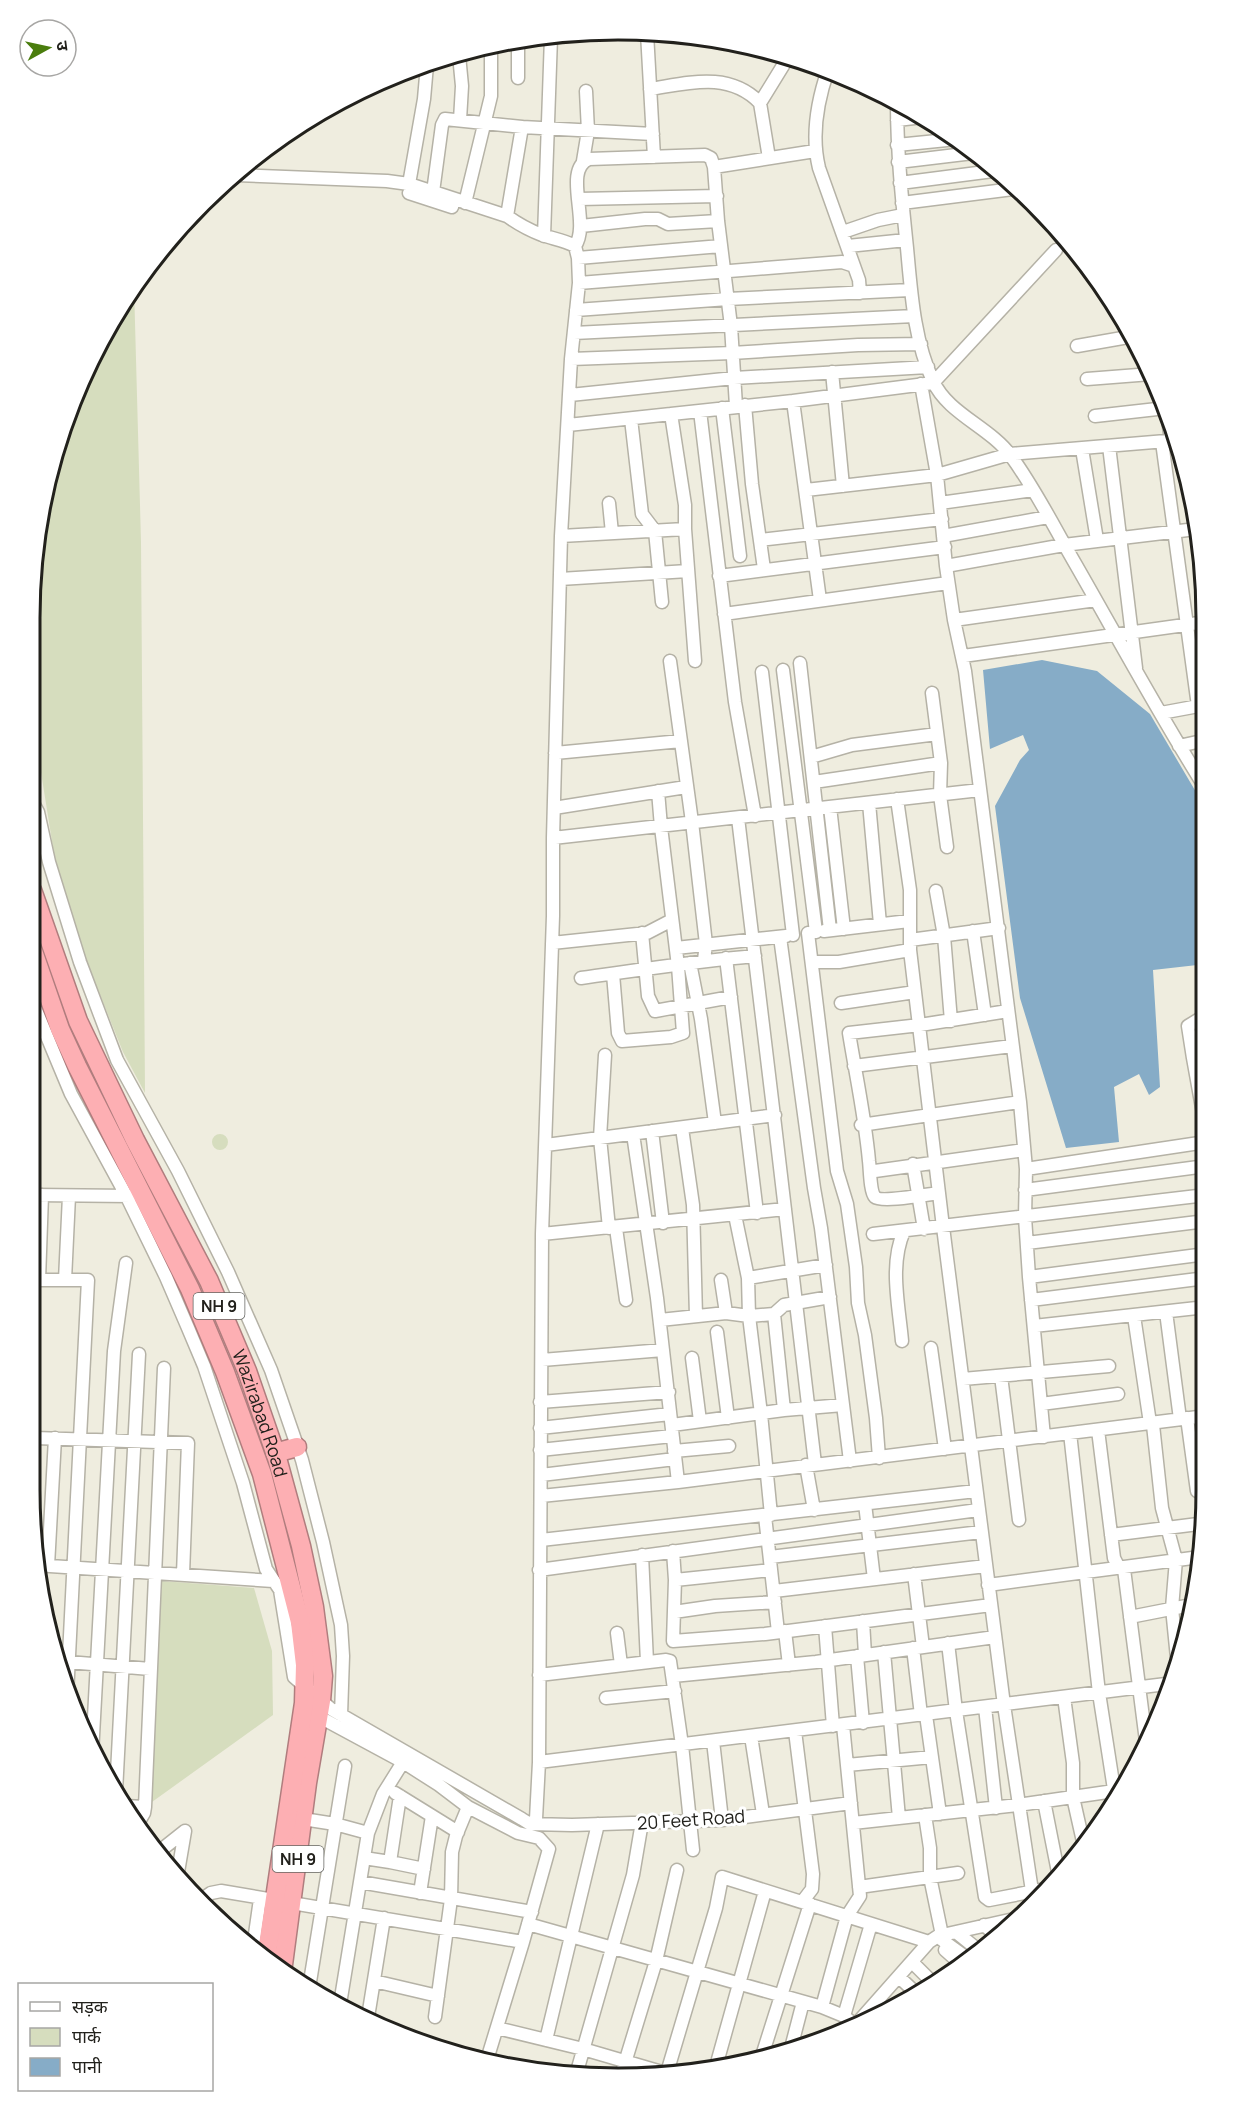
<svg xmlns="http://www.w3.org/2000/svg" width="1237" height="2109" viewBox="0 0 1237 2109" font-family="Manrope,'Noto Sans Devanagari',sans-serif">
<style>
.green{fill:#d6ddbe}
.water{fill:#86acc7}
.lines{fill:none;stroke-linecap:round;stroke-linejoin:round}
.minor-casing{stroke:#b5b2a6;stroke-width:15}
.highway-casing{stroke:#b07d7e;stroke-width:21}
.minor{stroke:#fff;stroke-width:12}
.highway{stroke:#fdafb3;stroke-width:18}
.labels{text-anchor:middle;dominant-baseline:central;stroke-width:6;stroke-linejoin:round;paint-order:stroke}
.shield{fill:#fff;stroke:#646460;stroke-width:1.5}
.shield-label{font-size:16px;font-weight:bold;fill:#22211c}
.street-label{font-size:18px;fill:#22211c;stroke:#fff}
.rim{fill:none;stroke:#22211c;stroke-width:3}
</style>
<rect width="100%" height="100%" fill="#efeddf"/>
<!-- green -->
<path class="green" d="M134 286 141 542 145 1093 123 1052 82 950 55 860 32 716V659L39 542 61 429 129 291Z
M212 1142a8 8 0 1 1 16 0a8 8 0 1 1-16 0Z
M162 1581 254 1588 272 1651 273 1715 145 1807Z"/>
<!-- water -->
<path class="water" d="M1042 660 1097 671 1150 714 1206 809V964L1153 970 1160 1087 1149 1095 1139 1074 1114 1087 1119 1142 1066 1148 1020 998 995 806 1020 760 1029 750 1023 735 990 749 983 670Z"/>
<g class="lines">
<!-- minor casing -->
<g class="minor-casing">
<path id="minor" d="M647 33 654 157
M459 55 462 86 460 120
M828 70C817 102 811 135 819 168L854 266
M518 78V40
M650 89C689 83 729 71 760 103L769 158
M760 103 784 64 783 56
M897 103C897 152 902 200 907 248 911 291 914 341 933 381 948 414 990 427 1011 456 1036 490 1055 529 1076 565 1119 640 1160 716 1206 789
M897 120 923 117
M897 145 957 139
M583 161 588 131 586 91
M898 162 973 153
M714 167 815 151
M236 175 387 181 409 184 507 216C518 224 529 230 542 235 554 239 564 240 575 246L578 258 579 283 571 359 561 536 553 838V916L542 1234 539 1762 536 1819 530 1824 522 1819 331 1709 294 1677 280 1590
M900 183 993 171
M409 184 424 99 427 65
M433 192 442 125 445 119 522 127 653 134
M409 193 452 207
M579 199 717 196
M465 203 491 96V45
M902 203 1013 189
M507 216 522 127
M581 226 645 219H658L668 224 718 221
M843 232 878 220 903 215
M544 236 551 37
M575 246C591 223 562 170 589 159L705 155 711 158 714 167 718 221 731 326 736 406
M848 246 906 240
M578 258 721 246
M579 283 842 262 854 266 859 280 860 293
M576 310 728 299 910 290
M574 333 914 316
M1077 346 1134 336
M571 359 732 353 858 345 921 344
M832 372 843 486
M1087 379 1151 374
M921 384 937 475 946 566 954 620 965 671 1020 1102 1026 1169 1025 1217 1029 1277 1044 1437
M570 395 734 378 928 367
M793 401 820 600
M745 405 752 484 764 569
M722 408 740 556
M700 411 735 702 755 816
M1167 411 1171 441
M671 414 685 505V529L695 661
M1095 416 1166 408
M631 419 642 514 655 531 662 602
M568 425 793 401 933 383 1056 250
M1162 442 1198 706
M1109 446 1136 668
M1082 449 1097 540
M806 490 937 475 1010 454 1178 440
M609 503 612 533
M940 503 1033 490
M561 536 685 529
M943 536 1048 517
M760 540 942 519
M946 566 1064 545 1196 529
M719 576 945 547
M560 579 688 571
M724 614 948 583
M954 620 1096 600
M963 656 1206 622
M670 661 692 822 706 944 704 960
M800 663 830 930
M783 670 816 932
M762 672 793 935
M932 693 941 763 940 795 947 847
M1161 713 1204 705
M1179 746 1206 740
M555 753 681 741
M811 757 852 745 937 734
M814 782 941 763
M897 799 910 890V950L943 1227 1004 1705 1032 1891
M32 801 38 812 49 862 80 962 117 1060 178 1171 228 1272 271 1370 302 1460 323 1542 341 1625 343 1656 341 1715
M869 803 880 924
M830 807 844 929
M554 808 686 787
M738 818C765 1033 789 1249 815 1464
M553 838 980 790
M936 891 944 936 951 1021
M824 931 909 921
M973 931 985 1015
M642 933 648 996 655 1011 731 997
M808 933 837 1171 847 1204 856 1267 858 1303 865 1335 876 1418 879 1458
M780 937 814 1188 821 1228 850 1461
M910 940 999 928
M552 943 647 933 672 920
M676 948 786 936
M726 958 757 1213
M812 962H839L910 950
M690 963 701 1019 715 1123
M613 974 618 1033 622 1041 671 1037 683 1033 678 966 661 827 658 791
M581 978C639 970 697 961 755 956
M33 1003 71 1094 127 1197 166 1277 188 1328 204 1366 243 1483 266 1569 280 1590 286 1592
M841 1003 915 992
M1206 1015 1188 1026 1193 1058 1206 1053
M605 1055 600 1138 609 1228
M1193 1058 1206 1130
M854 1066 1012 1046
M861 1125 1020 1102
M682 1128 693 1205 696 1316
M652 1131 663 1223
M633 1134 657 1298 678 1482
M546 1145 775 1115
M913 1164 924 1229
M1026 1169 1206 1142
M875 1171 1024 1150
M1025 1190 1206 1166
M939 1193C929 1194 882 1203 875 1197 870 1192 870 1168 869 1161 865 1117 856 1076 849 1033L920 1025 1008 1011
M34 1195 131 1196
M735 1215 748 1278 749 1316 761 1414 771 1515
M616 1228 626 1300
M542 1234 785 1209
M873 1234 1206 1195
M1027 1243 1206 1221
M1029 1277 1206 1254
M748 1278 826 1265
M34 1280H88L67 1695
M39 1280 42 1195
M65 1280 69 1196
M721 1280 726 1313
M1031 1300 1206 1278
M1166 1312 1180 1419
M774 1314 784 1410
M1134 1316 1150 1423 1153 1425 1162 1508 1176 1560 1172 1608 1178 1668
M660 1320 726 1313 749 1316 774 1314 784 1305 830 1297
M1034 1326 1206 1307
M717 1332 728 1418
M902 1341C899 1306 889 1265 904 1231
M931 1348 945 1449
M692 1358 700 1421
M542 1360 663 1350
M1001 1376 1019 1520
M963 1379 1109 1366
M540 1402 669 1392
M1041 1404 1118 1394
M1187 1418 1197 1491
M672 1425 784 1410 843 1405
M540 1428 670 1414
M1098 1430 1114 1558 1119 1568 1124 1569 1146 1741
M1070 1433 1099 1693 1116 1802
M35 1438 188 1443 183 1574
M540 1450 672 1436
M674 1451 729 1446
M806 1465 814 1510
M541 1475 675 1459
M541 1496 678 1482 1206 1416
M865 1504 874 1579
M765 1516 778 1632
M1111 1535 1206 1523
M541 1540 976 1491
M673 1551 675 1580 673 1641 765 1634 991 1605
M642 1555 647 1662
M770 1557 981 1532
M35 1565 273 1581
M48 1566 55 1438
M539 1570 978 1510
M914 1574 923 1647
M675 1580 771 1570
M988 1585 1200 1557
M774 1591 986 1566
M674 1612 715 1606 775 1602
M1130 1617 1191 1605
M863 1621 865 1655
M825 1626 833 1726
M785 1631 789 1665
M617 1633 621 1665
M948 1643 956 1711 985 1897 989 1900 1050 1888
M913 1648 921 1715
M884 1652 899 1818
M857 1656 863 1723
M57 1661 150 1669
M539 1675 666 1660 670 1661 682 1745 693 1850
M673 1676 816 1662 995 1637
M1064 1697 1073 1763V1797L1084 1846
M606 1698 675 1691
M985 1707 996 1808
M314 1714 403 1762 439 1785 468 1807 518 1833 539 1838 549 1849 523 1942 486 2063
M926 1715 940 1814
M795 1731 813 1874 812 1889 802 1902
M751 1736 763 1814
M713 1741 722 1820
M92 1754 114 1351 126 1263
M539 1762 1174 1683
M847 1765 932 1757
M116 1792 139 1354
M395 1793 458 1832
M400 1796 390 1862 424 1869
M1044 1801 1059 1877
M125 1806 145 1807
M925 1815 930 1848V1877L943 1940
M303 1819 335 1824 368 1833
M853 1823 1018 1805 1121 1790
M530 1824 572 1825 722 1820 851 1803
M137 1825 144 1813 145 1807 164 1368
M156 1854 185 1831
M364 1858 390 1862
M177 1878 185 1831
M360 1882 532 1912
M859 1887 958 1873
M420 1893 432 1816
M198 1902 211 1893 221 1891 523 1942
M528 1924 822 2007 844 2016 857 2027
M984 1925 999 1938
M956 1932 982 1953
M938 1937 971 1961
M253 1948 260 1899
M945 1950 963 1966
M912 1962 934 1984
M899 1977 917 1994
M374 1981 438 1996
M309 1988 345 1766
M340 2004 368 1833 383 1794 403 1762
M822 2007 847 1916 860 1896 843 1725
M844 2016 871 1924
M368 2017 384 1918
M435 2017 451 1899 452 1852 456 1836 468 1807
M497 2028 583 2049 672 2075
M852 2029 929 1942 938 1936 1023 1917
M546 2040 598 1824
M433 2049 488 2059
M790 2052 803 2002
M761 2059 810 1904
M715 2070 765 1891
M576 2075 633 1875 642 1822
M666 2076 716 1908 722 1877 929 1942
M620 2079 656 1961 677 1870"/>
</g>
<!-- highway casing -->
<g class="highway-casing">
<g id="highway">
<path id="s1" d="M32 890 78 1021 135 1140 209 1281 247 1371 277 1458 301 1546 314 1607 323 1676 321 1701 307 1783 282 1972"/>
<path d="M33 951 60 1029 77 1066 190 1289 225 1372 262 1474 300 1622 305 1665 304 1703 266 1959"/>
<path d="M275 1453 297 1447"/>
</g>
</g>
<!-- minor -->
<use href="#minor" class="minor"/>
<!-- highway -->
<use href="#highway" class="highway"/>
</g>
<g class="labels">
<!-- shield labels -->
<g class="shield">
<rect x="193.5" y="1293" width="51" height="26" rx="4.5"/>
<rect x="272.5" y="1846" width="51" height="26" rx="4.5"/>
</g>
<g class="shield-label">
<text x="219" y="1306">NH 9</text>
<text x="298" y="1859">NH 9</text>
</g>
<!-- street labels -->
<g class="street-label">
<text stroke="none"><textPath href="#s1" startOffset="572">Wazirabad Road</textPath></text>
<text transform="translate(691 1819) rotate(-4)">20 Feet Road</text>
</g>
</g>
<!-- crop -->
<path d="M0 0H1237V2109H0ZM618 40H618A578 578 0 0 1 1196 618V1490A578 578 0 0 1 618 2068H618A578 578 0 0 1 40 1490V618A578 578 0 0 1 618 40Z" fill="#fff" fill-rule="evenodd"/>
<path class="rim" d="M618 40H618A578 578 0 0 1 1196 618V1490A578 578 0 0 1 618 2068H618A578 578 0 0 1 40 1490V618A578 578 0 0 1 618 40Z"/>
<!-- legend -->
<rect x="18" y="1983" width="195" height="108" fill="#ffffff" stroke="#a7a6a4" stroke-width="1.5"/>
<rect x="30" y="2002" width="30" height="9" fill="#ffffff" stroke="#a7a6a4" stroke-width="1.5"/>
<text x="72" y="2013" font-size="18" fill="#22211c">सड़क</text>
<rect x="30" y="2028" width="30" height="18" fill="#d6ddbe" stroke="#a7a6a4" stroke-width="1.5"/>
<text x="72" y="2043" font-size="18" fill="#22211c">पार्क</text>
<rect x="30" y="2058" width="30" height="18" fill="#86acc7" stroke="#a7a6a4" stroke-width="1.5"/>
<text x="72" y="2073" font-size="18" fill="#22211c">पानी</text>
<!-- north arrow -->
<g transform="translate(48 48) rotate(82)"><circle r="28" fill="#ffffff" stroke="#a7a6a4" stroke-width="1.5"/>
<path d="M0-4.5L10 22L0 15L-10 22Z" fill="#4a7d0d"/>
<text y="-9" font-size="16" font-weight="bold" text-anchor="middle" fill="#22211c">उ</text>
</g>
</svg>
